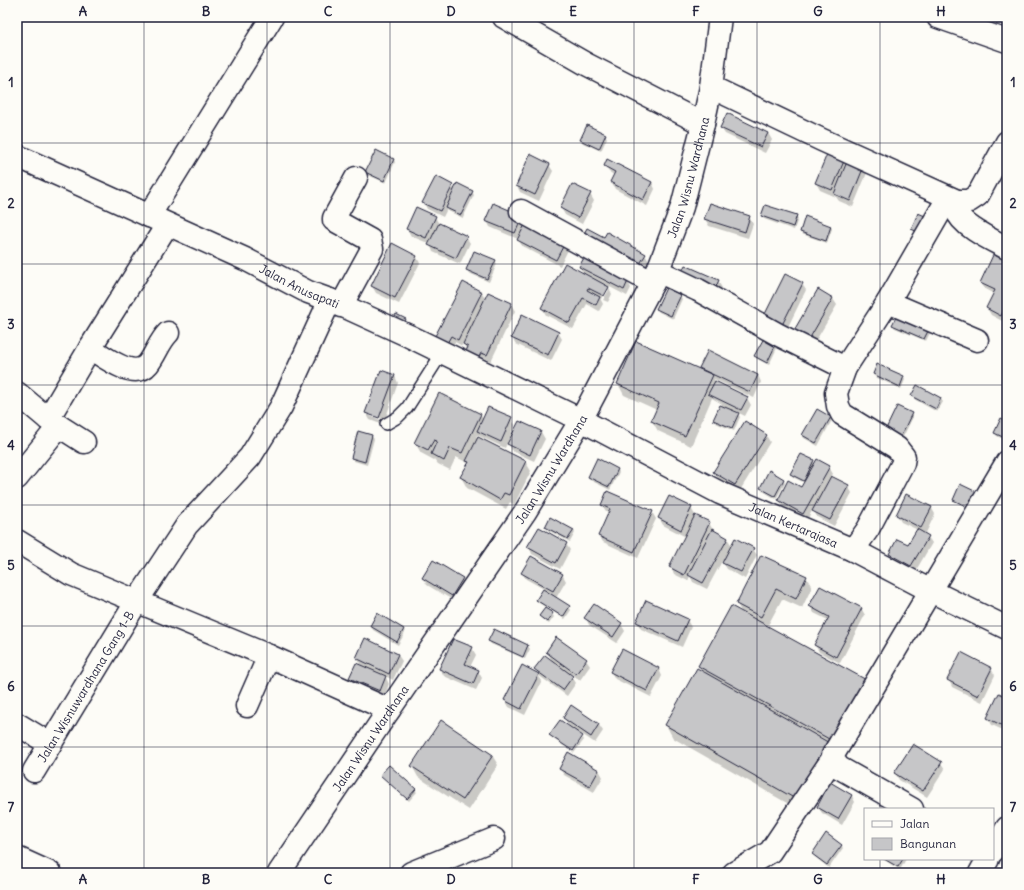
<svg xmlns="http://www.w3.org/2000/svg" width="1024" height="890" viewBox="0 0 1024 890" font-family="Delius,sans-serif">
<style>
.shadow{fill:#0003;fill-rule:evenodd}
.building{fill:#c6c6c8;stroke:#22223b}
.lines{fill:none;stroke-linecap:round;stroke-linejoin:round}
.lane-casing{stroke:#22223b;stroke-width:14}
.street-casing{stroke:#22223b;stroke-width:25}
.lane{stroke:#fdfcf7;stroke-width:11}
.street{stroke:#fdfcf7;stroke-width:22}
.grid{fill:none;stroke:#22223b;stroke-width:1;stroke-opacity:0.55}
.labels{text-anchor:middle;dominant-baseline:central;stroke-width:3.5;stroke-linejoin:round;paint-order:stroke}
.street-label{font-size:12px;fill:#22223b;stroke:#fdfcf7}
.neatline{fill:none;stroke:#22223b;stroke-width:1.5}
.grid-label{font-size:13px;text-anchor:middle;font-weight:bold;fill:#22223b}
</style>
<rect width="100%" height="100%" fill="#fdfcf7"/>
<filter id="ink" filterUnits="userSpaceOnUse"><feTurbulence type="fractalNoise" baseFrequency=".025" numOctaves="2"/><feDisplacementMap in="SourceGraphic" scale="8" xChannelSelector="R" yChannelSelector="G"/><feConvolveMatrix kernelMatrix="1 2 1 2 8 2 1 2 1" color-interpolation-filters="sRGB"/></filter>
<g filter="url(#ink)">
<!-- shadow -->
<path class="shadow" d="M721 128 768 133 772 140 765 153 725 134Z
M605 135 607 138 601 151 583 143 581 140Z
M828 155 844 162 846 167 864 166 867 173 853 207 839 201 836 197 820 190 816 183Z
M393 159 395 162 386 183 368 175 367 172Z
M549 165 553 171 539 201 520 192 517 186Z
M605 166 652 182 655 189 647 206 615 189 611 182 614 175 609 172Z
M452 186 455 191 472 192 474 195 463 218 448 211 447 209 443 217 427 209 424 203Z
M590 194 594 201 582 224 565 215 561 208Z
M494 204 570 246 560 266 522 246 518 239 490 227 487 221Z
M762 216H796L798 219 794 230 764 219Z
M435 217 439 224 466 237 470 243 460 264 433 252 430 244 411 236 407 229Z
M749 217 753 224 748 238 709 226 705 219Z
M831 226 832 229 827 243 802 234 801 231Z
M604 238 645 255 649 261 640 276Z
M416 256 420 263 399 304 376 293 372 286Z
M1007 260V317L1004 322 991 315 987 308 994 294 985 289 981 283Z
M495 261 497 264 489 282 469 273 467 270Z
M686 266 718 281 722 288 717 299Z
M580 267 627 281 631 288 627 296 608 286 612 294 608 302 603 300 609 290H606L601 299 600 298 603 304 599 311 587 304 573 329 546 315 542 308 584 275Z
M463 284 482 293 485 299 511 304 515 311 491 361 485 359 482 365 467 350 463 343 462 346 455 342 450 351 435 338Z
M802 284 806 290 784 335 767 327Z
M819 290 833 299 837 305 808 354 794 345Z
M680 296 682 299 673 319 659 312 657 309Z
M893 325 928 330 930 333 926 341 895 328Z
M558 332 562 339 551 361 516 344 512 338Z
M637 342 703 372 701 368 758 375 761 382 754 398 714 379 716 383 747 398 751 405 745 416 737 412 740 417 734 431 716 423 715 420 722 404 712 398 691 446 658 431 652 421 657 410 624 395 618 384Z
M776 345 777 348 769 365 757 359 755 356Z
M878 365 904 377 905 380 901 389 875 377 874 374Z
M395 376 398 383 383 425 370 420 366 413ZM370 414 384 419 383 421 370 416Z
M917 386 941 399 943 402 937 412 914 399 912 396Z
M911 414 913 417 901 441 888 434Z
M481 415 483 419 511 418 515 425 505 448 477 435 476 437 525 461 531 471 514 505 510 502 506 509 467 488 461 477 469 464 468 463 456 457 450 470 438 464 434 459V460L421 453 415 443Z
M830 417 832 420 818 446 804 438 803 435Z
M519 422 541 432 545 439 534 461 512 451 509 444Z
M1007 422V441L997 436 995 433Z
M359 432 372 436 374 439 367 465 354 461 352 458Z
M766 435 770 442 739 492 718 479 715 472Z
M813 461 815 464 829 467 833 474 831 477 848 486 852 493 834 526 817 517 813 509 807 520 783 507 779 500 802 488 805 483 793 477 792 474Z
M617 469 619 472 610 490 590 480 589 477Z
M770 472 784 480 785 483 776 499 763 491 761 488Z
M984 498 977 512 956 502 954 499Z
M602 505 652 512 656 519 638 558 603 542 599 536 609 513 606 511Z
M931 507 935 514 925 535 928 537 932 543 915 572 894 560 890 554 908 546 918 530 901 522 897 515Z
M691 508 695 515V516L709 523 713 530 727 538 732 546 753 549 757 555 745 579 727 569 722 561 707 589 693 582 690 576 688 581 674 574 671 567 686 537 663 525 659 518Z
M546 526 573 530 575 533 570 542 548 530Z
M566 544 570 550 560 569 532 554 529 547Z
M522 573 562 574 566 581 556 598 569 607 571 610 565 619 539 603 537 600 544 589 526 579Z
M806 577 812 587 802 608 782 599 767 627 879 697 846 756 836 751 840 759 808 815 673 738 666 725 702 672 699 666 742 613 737 604Z
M423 578 462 579 466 585 456 602 427 585Z
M594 606 621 624 625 631 617 643 589 625 586 618Z
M810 606 861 608 865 615 840 663 819 652 815 645 828 620 814 613Z
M552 614 554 617 549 624 542 619 540 616Z
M687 620 691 627 682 647 641 629 637 622Z
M371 626 404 630 405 633 398 645 373 630Z
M494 631 528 646 530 649 525 659 491 644 489 641Z
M472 648 476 655 470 667 478 671 482 678 476 690 444 676 440 669Z
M623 651 659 669 662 676 651 697 615 679 611 672Z
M547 652 586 660 590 666 580 680 570 673 576 683 567 696 538 675 542 681 525 715 509 707 505 700 523 667 539 675 536 669 553 662Z
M398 655 402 661 393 680 385 676 389 684 384 697 354 685 350 678 362 667 357 658Z
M991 669 995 675 982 702 952 687 949 680Z
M1007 688V732L992 725 988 718 1007 698 1004 694Z
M572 707 599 725 603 731 595 743 580 733 582 736 571 751 552 738 551 735 570 728 564 718Z
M583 738 584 740 574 753 573 752Z
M492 755 498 765 469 810 418 777 412 766Z
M941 763 945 769 927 797 899 780 895 773Z
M560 769 599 770 603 777 594 792 564 775Z
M381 775 415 790 417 792 409 801Z
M852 796 855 802 842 825 822 813 818 807Z
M841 845 843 848 829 868 815 857 813 854Z
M883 859H906L900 870Z"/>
<!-- building -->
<path class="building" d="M727 113 768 133 761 147 720 128Z
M587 125 606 134 599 149 580 140Z
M376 150 394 159 384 181 365 172Z
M530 154 550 164 535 195 516 186Z
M827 154 844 161 832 190 815 183Z
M607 159 652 182 643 200 610 182 615 172 604 166Z
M848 159 864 166 850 201 834 194Z
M436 176 453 185 440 211 422 203Z
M457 183 473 191 461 215 446 208Z
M572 184 591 193 578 218 560 208Z
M493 203 523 216 515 233 485 221Z
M710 203 750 216 745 232 704 219Z
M765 205 797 215 793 227 761 216Z
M416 207 436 216 426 238 406 229Z
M918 213 930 218 923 234 911 229Z
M805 216 831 226 826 241 800 232Z
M528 219 567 239 556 260 517 240Z
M439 223 467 236 456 258 428 245Z
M587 228 604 237 607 232 646 254 636 270 581 239Z
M392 243 417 256 395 298 371 286Z
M588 250 628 281 624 290 579 267Z
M474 251 496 260 487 279 466 270Z
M994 253 1007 259V304L1001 316 986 308 995 290 980 283Z
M565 263 609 287 604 296 588 288 587 290 600 297 596 305 583 298 569 323 541 308Z
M685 265 719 280 713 293 679 277Z
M785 274 803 283 780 329 762 320Z
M463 282 482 292 458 340 451 336 446 345 434 338Z
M666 288 681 295 671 316 656 309Z
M818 289 833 298 804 348 789 339Z
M488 292 512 303 487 355 481 353 478 359 465 353 468 347 463 344Z
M396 314 406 319 401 330 390 325Z
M522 314 559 332 548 355 511 338Z
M897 315 929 329 924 339 892 325Z
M764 338 776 344 767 363 754 356Z
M636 341 713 375 685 436 651 421 659 403 617 384Z
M708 350 758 375 750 392 699 368Z
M877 364 904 376 900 387 873 374Z
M381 370 395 375 379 418 365 413Z
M715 381 748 397 741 410 708 394Z
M917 385 941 398 936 409 911 396Z
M439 393 481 414 462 453 450 448 444 461 431 454 437 441 434 440 428 450 414 443Z
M720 405 739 413 732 428 713 420Z
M897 406 912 413 900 438 885 431Z
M488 407 512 417 501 442 477 431Z
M817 409 831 417 816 443 802 435Z
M1001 418 1007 421V435L1005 438 994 433Z
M519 421 541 431 530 455 507 444Z
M745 421 767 435 735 485 713 472Z
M358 431 372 435 365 462 351 458Z
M478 437 526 461 509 495 504 493 500 500 460 477 469 462 466 461Z
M801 454 814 460 804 481 790 474Z
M597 458 618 469 609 487 588 477Z
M817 459 830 466 803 514 778 500 788 480 801 487Z
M769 470 784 479 775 496 760 488Z
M831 476 849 485 830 520 812 511Z
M960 484 983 495 975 510 953 500Z
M607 491 653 511 634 552 598 536 610 509 601 505Z
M906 494 932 507 921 528 896 515Z
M669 496 692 507 681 530 658 518Z
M695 515 710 522 684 575 669 567Z
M550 517 574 530 568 539 545 527Z
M539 527 567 543 556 563 527 547Z
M712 529 728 538 703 583 688 575Z
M917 529 929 536 911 566 889 554 897 539 908 544Z
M735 538 754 548 741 572 722 563Z
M761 555 807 576 796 599 776 589 761 617 736 604Z
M531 556 563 574 553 591 521 573Z
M433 560 463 578 452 596 422 578Z
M820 586 862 608 836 657 814 645 829 617 809 606Z
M543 589 570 606 563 617 536 600Z
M646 600 688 619 678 641 636 622Z
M594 604 622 623 613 637 584 618Z
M731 606 872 683 838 744 698 666Z
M545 608 553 613 547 622 539 616Z
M377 613 404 629 397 642 370 626Z
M494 629 528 645 523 657 488 641Z
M556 637 587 659 576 674 546 652Z
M365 638 398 654 389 674 356 658Z
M453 639 473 647 465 664 479 670 473 684 439 669Z
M622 649 659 668 647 691 610 672Z
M961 652 992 668 978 696 947 680Z
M545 655 573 676 563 690 534 669Z
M356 663 386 676 380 691 349 678Z
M522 665 539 674 521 709 504 700Z
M697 668 833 745 801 802 665 725Z
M999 693 1007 697V728L987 718Z
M571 705 599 724 591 737 563 718Z
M441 720 493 755 463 800 411 766Z
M560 720 583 736 573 751 549 735Z
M913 744 942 762 923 791 894 773Z
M568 752 599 770 590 786 559 769Z
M389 765 416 789 407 799 380 775Z
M830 782 852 795 838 819 817 807Z
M826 833 842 845 827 865 812 854Z
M884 859H903L898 867Z"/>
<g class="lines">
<!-- lane casing -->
<g class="lane-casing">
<path id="lane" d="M386 424 398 417 407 408 442 353"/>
</g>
<!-- street casing -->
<g class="street-casing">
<g id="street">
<path d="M504 17 586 64 703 124"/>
<path d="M938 17 1007 41"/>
<path d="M711 87 822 140 957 201H969L978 195 1007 142"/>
<path id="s1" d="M17 156 245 259 308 292 330 300 409 336 581 420 720 493 853 550 931 591 1007 628"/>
<path d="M957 201C956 205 956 208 957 211 961 226 994 241 1007 248"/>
<path d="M521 211 653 283"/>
<path d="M149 216 272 17"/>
<path d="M658 271 698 290 779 335 845 368"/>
<path d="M888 302 977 340"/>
<path d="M341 306 372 249 370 240 334 220V218L356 178"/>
<path d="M90 348C103 356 134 381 148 364 156 354 159 342 168 333"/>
<path d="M17 393 48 419 84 442"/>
<path d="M48 419 90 348 167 225"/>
<path d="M17 478 59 426"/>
<path d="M17 541 71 574 269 656 389 710"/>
<path d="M853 550 868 529 903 463 904 457 897 448 842 414 838 406 836 393 845 368 888 302 948 198"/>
<path d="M247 706 269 656"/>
<path d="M17 724 50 744"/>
<path id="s2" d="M34 771 137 601 187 525 250 457 281 407 330 300"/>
<path d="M912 809 838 767 833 758V755L1007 462"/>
<path d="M993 851 1007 828"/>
<path d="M17 858 50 873"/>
<path id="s3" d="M279 873 389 710 525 512 581 420 653 283 682 207 703 124 711 87 720 17"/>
<path d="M411 873 494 839"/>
<path d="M734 873 770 852 833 758"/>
<path d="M980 873 988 859"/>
</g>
</g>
<!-- lane -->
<use href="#lane" class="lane"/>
<!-- street -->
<use href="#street" class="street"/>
</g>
</g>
<!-- grid -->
<path class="grid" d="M144 17V873M267 17V873M390 17V873M512 17V873M634 17V873M757 17V873M880 17V809M17 143H1007M17 264H1007M17 385H1007M17 505H1007M17 626H1007M17 747H1007M880 859V873"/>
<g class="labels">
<!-- street labels -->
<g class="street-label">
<text stroke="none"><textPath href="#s3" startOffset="811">Jalan Wisnu Wardhana</textPath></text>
<text stroke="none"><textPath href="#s1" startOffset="311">Jalan Anusapati</textPath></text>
<text stroke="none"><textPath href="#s3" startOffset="487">Jalan Wisnu Wardhana</textPath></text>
<text stroke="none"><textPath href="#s1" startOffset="860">Jalan Kertarajasa</textPath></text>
<text stroke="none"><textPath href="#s2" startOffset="99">Jalan Wisnuwardhana Gang 1-B</textPath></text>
<text stroke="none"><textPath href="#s3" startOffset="163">Jalan Wisnu Wardhana</textPath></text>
</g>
</g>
<!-- margin -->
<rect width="1024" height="890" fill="none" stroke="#fdfcf7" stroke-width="44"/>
<!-- legend -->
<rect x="864" y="808" width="130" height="52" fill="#fdfcf7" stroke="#a5a5ac"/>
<rect x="872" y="821" width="20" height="6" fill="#fdfcf7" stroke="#a5a5ac"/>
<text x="900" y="828" font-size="12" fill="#22223b">Jalan</text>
<rect x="872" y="838" width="20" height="12" fill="#c6c6c8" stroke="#a5a5ac"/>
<text x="900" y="848" font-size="12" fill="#22223b">Bangunan</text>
<rect x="22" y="22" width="980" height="846" class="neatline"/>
<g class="grid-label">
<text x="83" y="16">A</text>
<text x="206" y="16">B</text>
<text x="328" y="16">C</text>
<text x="451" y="16">D</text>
<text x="573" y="16">E</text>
<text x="696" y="16">F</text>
<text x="818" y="16">G</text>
<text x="941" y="16">H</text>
<text x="11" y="87">1</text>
<text x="1013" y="87">1</text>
<text x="11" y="208">2</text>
<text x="1013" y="208">2</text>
<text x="11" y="329">3</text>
<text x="1013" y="329">3</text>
<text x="11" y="450">4</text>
<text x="1013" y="450">4</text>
<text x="11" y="570">5</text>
<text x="1013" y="570">5</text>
<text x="11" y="691">6</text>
<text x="1013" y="691">6</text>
<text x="11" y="812">7</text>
<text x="1013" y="812">7</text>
<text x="83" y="884">A</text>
<text x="206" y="884">B</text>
<text x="328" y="884">C</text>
<text x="451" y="884">D</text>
<text x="573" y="884">E</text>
<text x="696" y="884">F</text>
<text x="818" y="884">G</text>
<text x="941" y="884">H</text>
</g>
</svg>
